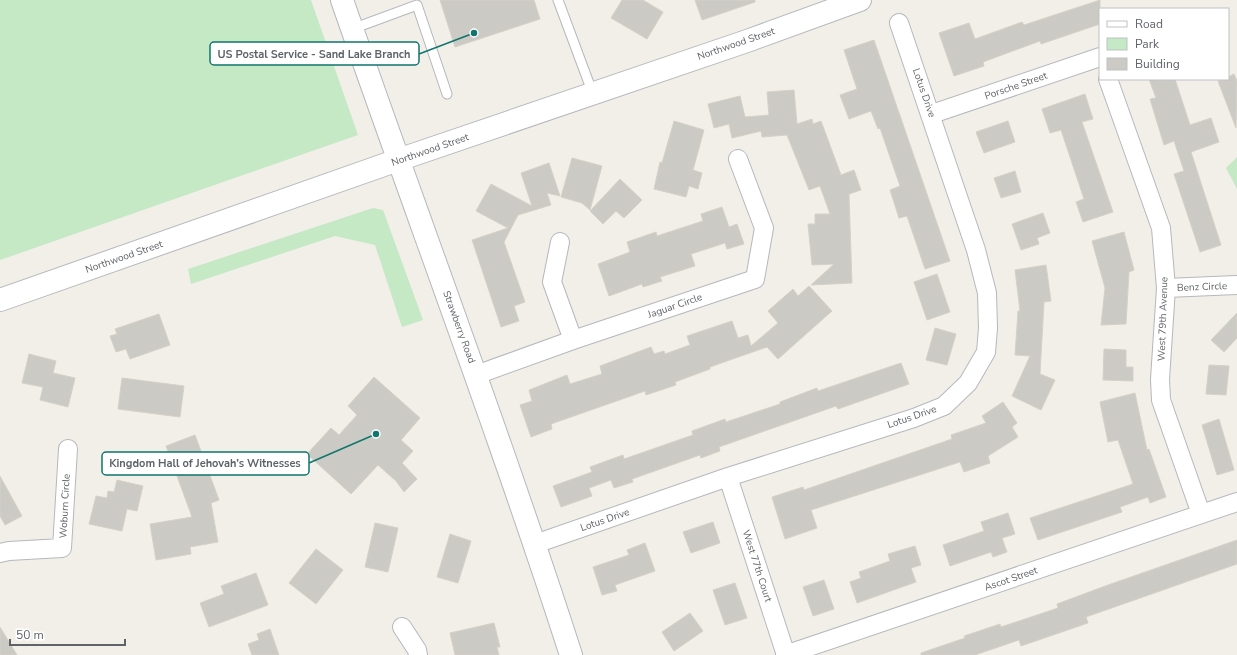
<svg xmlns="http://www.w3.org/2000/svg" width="1237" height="655" viewBox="0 0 1237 655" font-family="'Nunito Sans',sans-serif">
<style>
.green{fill:#c5e8c5}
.building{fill:#cccac5;stroke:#d6d1c6}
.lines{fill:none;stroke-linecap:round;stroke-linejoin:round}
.service-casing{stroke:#b5b8bc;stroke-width:11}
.minor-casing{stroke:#b5b8bc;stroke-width:20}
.tertiary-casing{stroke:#b5b8bc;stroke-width:24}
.service{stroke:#fff;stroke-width:9}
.minor{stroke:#fff;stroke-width:18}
.tertiary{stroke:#fff;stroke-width:22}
.labels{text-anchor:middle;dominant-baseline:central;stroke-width:3;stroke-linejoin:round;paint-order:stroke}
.street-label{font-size:10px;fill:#5f6368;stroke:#fff}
.leader{fill:none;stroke:#0f766e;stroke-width:1.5}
.callout-dot{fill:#0f766e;stroke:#fff;stroke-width:1.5}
.callout{fill:#fff;stroke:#0f766e;stroke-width:1.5}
.callout-label{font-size:11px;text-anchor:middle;font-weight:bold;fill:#5f6368}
</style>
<rect width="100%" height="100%" fill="#f1efe8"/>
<!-- green -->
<path class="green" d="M0 0H311L358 135 0 260Z
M1237 157V189L1226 168Z
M373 208 383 210 423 320 402 327 375 245 335 236 191 284 188 269Z"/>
<!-- building -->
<path class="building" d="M440 0H534L540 19 455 47Z
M622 0H643L663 12 647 39 611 18Z
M695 0H755V2L702 20Z
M1100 0V24L1041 44 1040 41 983 62 984 66 954 76 939 33 969 23 975 39 1022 22 1024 25Z
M874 40 950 261 925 269 907 216 899 218 890 190 900 186 880 128 878 129 871 111 849 119 840 95 857 89 844 50Z
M1234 74 1237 81 1236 128 1218 81 1228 79V77Z
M1149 79H1175L1190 125 1211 118 1219 142 1191 152 1221 245 1200 252 1174 174 1184 171 1174 141 1164 145 1150 99 1156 98Z
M794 90 797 124 812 119 813 124 821 121 841 175 854 170 861 190 849 194 852 283 811 285 834 264 812 265 808 224H815V214H830L820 186 809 190 787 135 762 137 761 131 732 138 729 124 714 128 708 104 740 96 745 117 769 115 767 92Z
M1085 94 1093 119 1082 122 1113 212 1083 222 1076 202 1084 199 1061 130 1050 133 1042 109Z
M674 121 704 130 693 170 702 173 698 189 689 186 686 197 654 189 660 162 662 163Z
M1008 121 1015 142 984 153 976 132Z
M572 158 602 166 590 210 582 203 561 197Z
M549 163 560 196 547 193 551 205 518 215 504 242 525 302 514 306 519 321 501 327 472 240 508 228 476 211 491 184 532 206 521 173Z
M1015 171 1021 192 1001 198 994 178Z
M620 179 642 200 624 218 616 211 603 224 590 211Z
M722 207 729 227 737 224 744 244 727 249 725 243 691 254 695 266 660 277 662 281 643 287 642 284 609 296 598 264 630 252 627 242 656 232 657 236 703 221 701 214Z
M1043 213 1050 233 1037 238 1039 244 1021 250 1012 224Z
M1124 232 1134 270 1129 272 1126 324 1101 325 1105 288 1092 241Z
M1046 265 1051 301 1044 302 1040 374 1055 380 1041 410 1012 396 1030 356 1015 355 1018 311H1020L1015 270Z
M937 274 950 312 927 320 914 282Z
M809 286 832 311 778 359 767 347 710 367V369L675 382 676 385 646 395 645 391 551 424 552 429 531 437 520 405 532 401 529 390 567 375 570 384 602 374 600 366 651 347 654 354 664 351 665 354 690 345 687 336 732 321 738 338 748 335 751 346 778 323 768 311 793 289 798 296Z
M1237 313V338L1224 352 1211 340Z
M159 314 170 345 130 359 126 349 116 352 110 336 117 334 115 329Z
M935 328 956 334 947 365 926 360Z
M1104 349 1126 350V367H1133V381L1103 380Z
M29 354 56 361 53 373 75 378 68 407 40 400 43 387 22 383Z
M901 363 909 384 838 409 836 406 719 447 720 451 701 458 700 455 632 479 633 482 614 488 611 480 589 488 592 496 561 507 553 486 592 472 590 467 623 455 624 459 693 435 692 431 725 419 726 422 780 404V402L817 388 818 391Z
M1209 365 1229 366 1226 395 1206 394Z
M374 377 420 418 401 440 413 451 402 463 417 479 404 492 396 481 378 465 351 494 307 454 331 428 339 435 357 415 348 406Z
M122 378 184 386 180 417 118 409Z
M1135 393 1147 450 1149 449 1166 497 1150 503 1148 497 1120 507 1122 512 1038 540 1030 518 1133 484 1118 440 1108 442 1100 402Z
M1003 402 1017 423 1012 427 1018 437 988 456 990 463 964 472 960 462 811 510 817 528 785 539 772 497 803 487 804 490 952 439 951 435 986 423 982 416Z
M1219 419 1234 470 1217 475 1202 425Z
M195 435 219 500 211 503 218 542 190 547 191 554 156 560 150 524 192 517 166 446Z
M0 476 22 516 5 525 0 516Z
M117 480 143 486 137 511 127 509 122 531 89 524 96 496 107 498 108 491 114 492Z
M1008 513 1015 534 1002 538 1007 552 993 557 991 552 950 566 943 545 984 531 981 522Z
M713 522 720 543 691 553 683 532Z
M375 523 398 528 388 572 365 567Z
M450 534 471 541 458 583 437 577Z
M1237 540V564L1086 617 1088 623 1021 646 1019 640 975 655H921V653L965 638 964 636 1000 624 1001 627 1058 608 1057 604 1108 585Z
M645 543 655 571 615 585 617 591 602 595 593 567 629 555 627 550Z
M915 546 921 565 911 568 916 582 857 603 850 582 861 578 859 572 890 561 888 554Z
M316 549 343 570 316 604 289 583Z
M256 573 268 605 209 627 200 603 224 594 221 586Z
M824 580 834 609 813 616 803 587Z
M735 583 747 618 725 625 713 590Z
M690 613 703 631 674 651 662 632Z
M494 623 500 647H497L499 655H455L450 633Z
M0 627 17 655H0Z
M270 629 279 655H252L248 644 259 640 257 634Z"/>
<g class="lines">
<!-- service casing -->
<g class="service-casing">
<path id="service" d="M558 0 593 94
M352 29 417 5 447 94"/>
</g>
<!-- minor casing -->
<g class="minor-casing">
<path id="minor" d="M1108 79 1161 228 1166 288 1160 379 1161 400 1201 514
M932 114 1100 57
M560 242 552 282 573 340
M1166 288 1237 285
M476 375 573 340 755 279 764 228 738 159
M728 477 786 655
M535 544 728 477 914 418 944 406 968 383 986 352 988 328 987 293 976 250 899 23
M0 553 9 551 62 548 68 449
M402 627 417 650 418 655
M785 655 1237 502"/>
</g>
<!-- tertiary casing -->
<g class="tertiary-casing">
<path id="tertiary" d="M342 0C418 219 500 435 571 655
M0 300 398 160 747 41 860 0"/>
</g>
<!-- service -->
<use href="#service" class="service"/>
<!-- minor -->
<use href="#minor" class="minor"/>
<!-- tertiary -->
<use href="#tertiary" class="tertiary"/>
</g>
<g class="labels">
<!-- street labels -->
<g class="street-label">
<text transform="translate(736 44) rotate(-19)">Northwood Street</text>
<text transform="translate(1016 86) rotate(-19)">Porsche Street</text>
<text transform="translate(924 93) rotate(71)">Lotus Drive</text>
<text transform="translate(430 150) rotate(-19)">Northwood Street</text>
<text transform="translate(124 257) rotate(-19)">Northwood Street</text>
<text transform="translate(1202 287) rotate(-2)">Benz Circle</text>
<text transform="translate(675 306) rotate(-19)">Jaguar Circle</text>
<text transform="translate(1163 319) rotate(-88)">West 79th Avenue</text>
<text transform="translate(459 327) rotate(70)">Strawberry Road</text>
<text transform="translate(912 417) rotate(-19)">Lotus Drive</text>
<text transform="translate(65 506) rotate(-87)">Woburn Circle</text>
<text transform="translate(605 520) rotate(-19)">Lotus Drive</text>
<text transform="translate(757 566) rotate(72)">West 77th Court</text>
<text transform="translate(1011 579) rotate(-19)">Ascot Street</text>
</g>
</g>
<!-- callouts -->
<path class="leader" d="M474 33L419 54M376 434L309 463"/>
<g class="callout-dot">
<circle cx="474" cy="33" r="4"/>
<circle cx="376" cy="434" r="4"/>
</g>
<g class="callout">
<rect x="210" y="42" width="209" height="23" rx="4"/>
<rect x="102" y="452" width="207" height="23" rx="4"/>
</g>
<g class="callout-label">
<text x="314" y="58">US Postal Service - Sand Lake Branch</text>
<text x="205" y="467">Kingdom Hall of Jehovah’s Witnesses</text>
</g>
<!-- legend -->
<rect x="1099" y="8" width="130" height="72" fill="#ffffff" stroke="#bfc1c3"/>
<rect x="1107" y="21" width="20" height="6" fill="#ffffff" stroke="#bfc1c3"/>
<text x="1135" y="28" font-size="12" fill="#5f6368">Road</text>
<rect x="1107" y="38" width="20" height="12" fill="#c5e8c5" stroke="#bfc1c3"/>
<text x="1135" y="48" font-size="12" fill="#5f6368">Park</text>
<rect x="1107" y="58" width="20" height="12" fill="#cccac5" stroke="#bfc1c3"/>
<text x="1135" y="68" font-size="12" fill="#5f6368">Building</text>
<!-- scale -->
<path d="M10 639v6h115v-6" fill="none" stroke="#5f6368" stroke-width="2"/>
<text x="16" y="639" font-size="12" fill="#5f6368" stroke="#ffffff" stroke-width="3" paint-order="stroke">50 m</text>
</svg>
